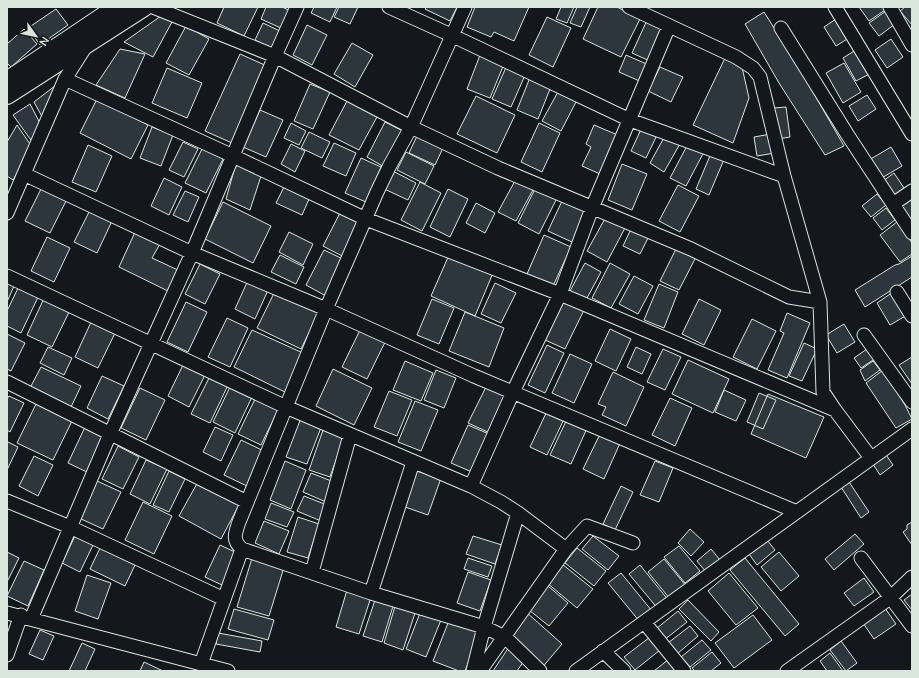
<svg xmlns="http://www.w3.org/2000/svg" width="919" height="678" viewBox="0 0 919 678" font-family="'Nunito Sans',sans-serif">
<style>
.building{fill:#2c363c;stroke:#d8e6dc}
.lines{fill:none;stroke-linecap:round;stroke-linejoin:round}
.street-casing{stroke:#d8e6dc;stroke-width:15}
.secondary-casing{stroke:#d8e6dc;stroke-width:20}
.street{stroke:#14181c;stroke-width:13}
.secondary{stroke:#14181c;stroke-width:18}
</style>
<rect width="100%" height="100%" fill="#14181c"/>
<!-- building -->
<path class="building" d="M224 7H258L244 36 217 23Z
M266 7H282L291 11 283 29 261 19Z
M314 7H337L330 22 311 13Z
M339 7H358L350 24 334 17Z
M427 7H457L450 21 425 9Z
M475 7H529L514 41 494 32 491 37 467 27Z
M561 7H574L567 23 556 19Z
M577 7H590L581 27 570 23Z
M598 7H617L640 19 621 57 583 39Z
M859 7H884L885 10 869 21Z
M905 7H912V25L900 11Z
M56 9 68 25 40 45 28 28Z
M886 11 895 24 879 36 869 23Z
M764 12 798 66 844 146 825 155 779 83 745 24Z
M161 16 172 22 153 57 124 42Z
M547 17 571 28 553 67 529 55Z
M839 17 852 36 836 46 824 27Z
M648 18 667 27 652 62 632 53Z
M263 23 284 33 276 50 255 40Z
M307 25 327 35 312 65 293 55Z
M186 26 209 39 189 75 166 63Z
M24 29 37 44 11 67 7 63V44Z
M891 39 903 57 887 68 875 50Z
M352 43 373 55 355 87 334 74Z
M859 48 873 72 856 81 843 58Z
M120 49 145 54 125 98 96 85Z
M240 54 267 66 232 143 205 131Z
M480 55 504 64 490 98 467 89Z
M626 55 651 66 644 83 619 72Z
M725 58 742 67 749 98 733 143 693 125Z
M844 63 861 92 843 103 826 73Z
M507 65 526 73 511 107 492 99Z
M660 67 683 77 671 102 648 91Z
M167 68 202 83 187 118 152 103Z
M531 75 552 84 538 119 517 110Z
M60 82 45 122 34 102Z
M310 84 330 92 313 129 294 121Z
M559 90 577 100 561 131 542 121Z
M867 95 876 109 858 121 849 106Z
M476 96 515 115 497 153 457 134Z
M97 99 148 125 131 159 80 133Z
M347 101 377 117 359 150 329 135Z
M30 104 42 127 33 143 13 115Z
M786 107 790 137 778 139 774 108Z
M260 110 283 120 266 157 243 147Z
M385 122 403 131 384 167 367 157Z
M291 123 306 131 299 145 284 138Z
M539 123 560 133 542 172 521 162Z
M17 125 32 147 13 180 7 176V142Z
M594 125 620 136 600 174 582 166 591 147 586 144Z
M643 125 658 133 646 158 631 151Z
M152 127 173 135 161 166 140 158Z
M309 132 330 142 322 158 301 148Z
M666 134 681 142 664 172 650 163Z
M771 134 775 153 757 156 754 137Z
M417 136 443 148 435 165 409 153Z
M183 142 198 149 184 177 169 170Z
M689 142 705 150 686 186 670 178Z
M334 143 356 153 346 176 323 166Z
M291 144 305 151 295 172 281 164Z
M88 145 112 156 96 192 72 182Z
M203 147 224 157 206 193 185 183Z
M891 147 902 166 880 179 869 160Z
M712 151 725 157 709 195 696 189Z
M406 152 434 166 425 184 397 170Z
M361 158 381 167 366 202 345 193Z
M237 160 262 173 250 210 226 199Z
M622 164 647 174 632 210 608 200Z
M389 169 416 183 408 200 380 187Z
M894 173 904 188 893 196 883 181Z
M164 178 182 187 169 215 151 206Z
M516 179 534 188 516 221 498 212Z
M420 182 441 193 422 231 401 220Z
M43 185 68 197 50 233 25 221Z
M285 185 310 197 302 215 276 203Z
M678 185 699 196 680 232 659 221Z
M536 187 557 198 539 234 518 223Z
M448 189 468 199 450 237 430 227Z
M185 191 199 197 188 222 173 215Z
M877 194 886 205 871 217 862 206Z
M912 195V221L911 222 899 204Z
M562 201 585 211 572 242 548 231Z
M223 202 271 226 253 263 205 239Z
M476 203 495 213 485 233 466 223Z
M886 208 895 220 882 230 873 218Z
M90 210 112 221 97 253 74 242Z
M341 211 362 223 344 257 323 246Z
M607 215 626 226 607 262 587 251Z
M897 222 912 243V254L900 262 880 235Z
M631 229 648 238 640 254 623 246Z
M136 230 161 242 152 258 180 271 170 292 119 267Z
M289 232 313 244 303 265 279 252Z
M544 235 571 247 553 286 527 274Z
M47 237 70 248 54 282 31 271Z
M678 245 697 255 679 290 660 281Z
M324 250 345 260 326 296 306 285Z
M280 255 304 267 296 284 271 272Z
M449 255 493 273 475 316 431 296Z
M912 256V277L865 307 855 290 895 265 899 264Z
M585 263 601 272 586 300 570 291Z
M610 263 630 274 611 308 592 298Z
M200 264 220 274 205 304 185 294Z
M634 276 653 286 638 314 619 304Z
M249 278 269 288 255 319 235 309Z
M7 283 14 286 7 302Z
M495 283 516 293 501 323 481 314Z
M659 284 678 292 664 328 644 320Z
M19 286 39 295 21 333 7 326V311Z
M276 289 320 310 301 349 257 328Z
M893 292 907 315 890 325 877 303Z
M45 296 71 308 52 347 27 335Z
M562 297 585 308 565 349 543 339Z
M432 299 454 308 439 344 417 335Z
M699 299 721 310 704 345 682 334Z
M186 302 207 312 188 352 167 342Z
M465 312 504 328 489 367 449 351Z
M787 313 810 323 787 378 768 370 784 333 780 331Z
M227 318 248 328 230 367 208 357Z
M752 319 776 331 757 369 733 357Z
M92 320 116 331 98 368 75 357Z
M844 324 855 342 837 353 826 335Z
M362 326 387 338 367 379 342 367Z
M610 329 631 339 616 371 595 361Z
M252 330 303 353 285 392 234 367Z
M7 334 25 343 11 371 7 369Z
M804 343 817 349 802 381 789 376Z
M547 345 564 353 545 393 528 385Z
M48 347 72 358 64 375 40 363Z
M636 347 651 354 642 374 627 367Z
M870 347 876 358 861 368 854 358Z
M663 349 681 357 665 390 647 382Z
M570 354 592 364 574 403 552 393Z
M912 357V384L899 365Z
M688 360 729 379 713 413 672 394Z
M405 361 433 373 421 401 393 390Z
M873 361 880 370 865 381 860 370Z
M183 365 205 375 189 407 168 396Z
M41 367 81 386 71 407 30 388Z
M333 369 372 388 354 425 316 406Z
M436 370 456 378 444 408 424 400Z
M883 370 905 405 912 419 896 428 866 383Z
M613 372 644 387 626 426 602 415 606 407 598 404Z
M102 376 124 386 108 419 87 408Z
M210 376 228 385 210 423 191 414Z
M488 383 510 394 490 433 468 423Z
M230 387 252 397 235 433 213 422Z
M140 388 165 400 146 440 121 428Z
M724 390 746 400 736 421 715 412Z
M389 391 412 400 397 436 374 427Z
M759 393 776 400 763 429 747 422Z
M768 394 824 417 806 458 751 434Z
M9 396 24 403 10 432 7 430V399Z
M256 397 279 408 261 445 238 434Z
M670 398 692 408 675 446 652 435Z
M415 401 438 410 421 451 398 442Z
M36 404 72 421 53 460 17 443Z
M548 409 565 417 547 455 530 447Z
M568 417 588 426 571 464 550 455Z
M301 418 322 425 307 464 286 457Z
M468 425 489 434 472 472 451 463Z
M85 427 106 437 89 473 68 463Z
M215 427 233 435 221 461 203 452Z
M323 430 344 437 330 477 309 470Z
M601 432 621 441 604 479 583 469Z
M241 440 266 452 251 488 224 475Z
M8 442 18 447 7 470V445Z
M118 446 139 457 123 489 102 479Z
M884 452 893 465 880 475 871 461Z
M34 456 53 465 38 496 19 486Z
M146 460 167 469 150 504 130 494Z
M285 461 306 470 291 509 270 500Z
M655 461 673 468 659 502 640 495Z
M169 471 185 479 169 512 153 505Z
M416 471 441 478 428 515 405 507Z
M311 473 334 482 326 502 303 492Z
M199 480 240 503 221 539 179 516Z
M97 481 121 492 103 529 79 518Z
M849 482 869 512 861 518 841 487Z
M621 486 633 492 615 530 603 524Z
M304 496 327 505 321 521 297 511Z
M143 502 172 516 154 554 125 540Z
M271 503 294 512 287 527 265 519Z
M298 517 319 524 308 558 287 552Z
M264 521 289 531 279 554 255 543Z
M912 522V545L903 532 907 529V525Z
M690 529 704 542 691 556 678 543Z
M76 534 94 543 80 572 62 563Z
M855 534 864 544 834 570 825 559Z
M473 536 502 545 495 564 466 554Z
M593 536 619 556 608 570 582 549Z
M767 540 775 550 757 565 749 554Z
M220 545 237 553 222 585 205 577Z
M679 546 700 571 685 583 664 557Z
M100 548 135 565 125 586 90 569Z
M577 548 606 571 594 586 565 563Z
M711 549 720 560 706 572 697 561Z
M7 552 19 558 7 582Z
M779 552 799 576 781 591 761 567Z
M253 555 285 564 269 616 237 607Z
M468 558 492 566 488 577 464 569Z
M745 558 799 624 785 636 730 570Z
M664 559 686 586 670 599 648 572Z
M24 561 44 570 28 606 7 596Z
M562 564 593 589 577 608 547 583Z
M640 565 669 601 659 610 629 574Z
M468 572 491 580 480 611 457 603Z
M621 573 652 611 640 622 608 583Z
M729 573 758 608 736 625 708 591Z
M87 575 111 583 98 619 75 611Z
M864 578 874 592 854 606 844 593Z
M548 586 568 603 549 626 529 610Z
M347 590 371 597 359 634 336 627Z
M912 594V610L904 600Z
M376 597 394 603 382 642 363 636Z
M688 600 719 632 711 641 679 609Z
M396 603 416 610 403 650 384 643Z
M885 608 896 624 874 639 863 623Z
M234 609 274 620 268 640 228 629Z
M525 611 562 644 541 669 506 637Z
M678 611 687 622 664 640 656 629Z
M420 613 441 620 426 657 406 649Z
M753 615 772 640 734 668 715 643Z
M450 618 481 630 465 671H459L433 661Z
M690 626 698 636 677 654 668 643Z
M40 630 54 636 43 660 29 654Z
M218 633 262 641 260 652 216 644Z
M650 637 660 650 635 670 624 657Z
M702 640 711 650 690 667 681 657Z
M841 641 857 663 846 671 830 650Z
M82 643 95 649 85 671H69Z
M509 647 526 658 517 671H493Z
M712 652 721 663 711 671H695L692 668Z
M830 653 843 671H827L820 661Z
M669 659 678 671H654Z
M144 662 163 671H140Z"/>
<g class="lines">
<!-- street casing -->
<g class="street-casing">
<path id="street" d="M153 7 275 56 411 127 498 168 691 249 789 297 820 302
M389 7 451 35 630 120 784 176
M629 7 736 57 753 68 760 77 784 176 820 302 823 392 835 410 871 458
M835 7 912 134
M890 7 912 45
M781 28 847 134 912 233
M65 79 233 156 366 219 560 294 835 410
M24 174 192 253 326 309 474 376 797 512
M893 204 912 191
M7 213 65 79 86 46
M7 276 286 407 471 486 501 502 518 513 566 549
M897 292 912 316
M864 335 912 402
M7 382 247 502
M471 486 513 392 560 294 592 208 669 26
M7 501 70 527 224 599
M242 549 371 593 484 627 505 637 540 671
M861 558 912 626
M312 572 350 435
M371 593 413 462
M7 613 228 671
M31 619 110 434 192 253 275 56 297 7
M644 622 684 671
M603 651 624 671
M7 655 21 615
M201 664 242 549C232 540 235 534 239 522L326 309 377 192 389 167 411 127 465 7
M473 671 484 627 518 513
M480 671 566 549 587 526 633 543
M576 671 912 429
M787 671 890 598 912 577"/>
</g>
<!-- secondary casing -->
<g class="secondary-casing">
<path id="secondary" d="M7 81 117 7
M7 95 144 7"/>
</g>
<!-- street -->
<use href="#street" class="street"/>
<!-- secondary -->
<use href="#secondary" class="secondary"/>
</g>
<!-- border -->
<rect width="919" height="678" fill="none" stroke="#d8e6dc" stroke-width="16"/>
<!-- north arrow -->
<g transform="translate(36 36) rotate(123)" stroke="#14181c" stroke-width="3" paint-order="stroke">
<path d="M0-3L7 15L0 10L-7 15Z" fill="#d8e6dc"/>
<text y="-6" font-size="11" font-weight="bold" text-anchor="middle" fill="#d8e6dc">N</text>
</g>
</svg>
